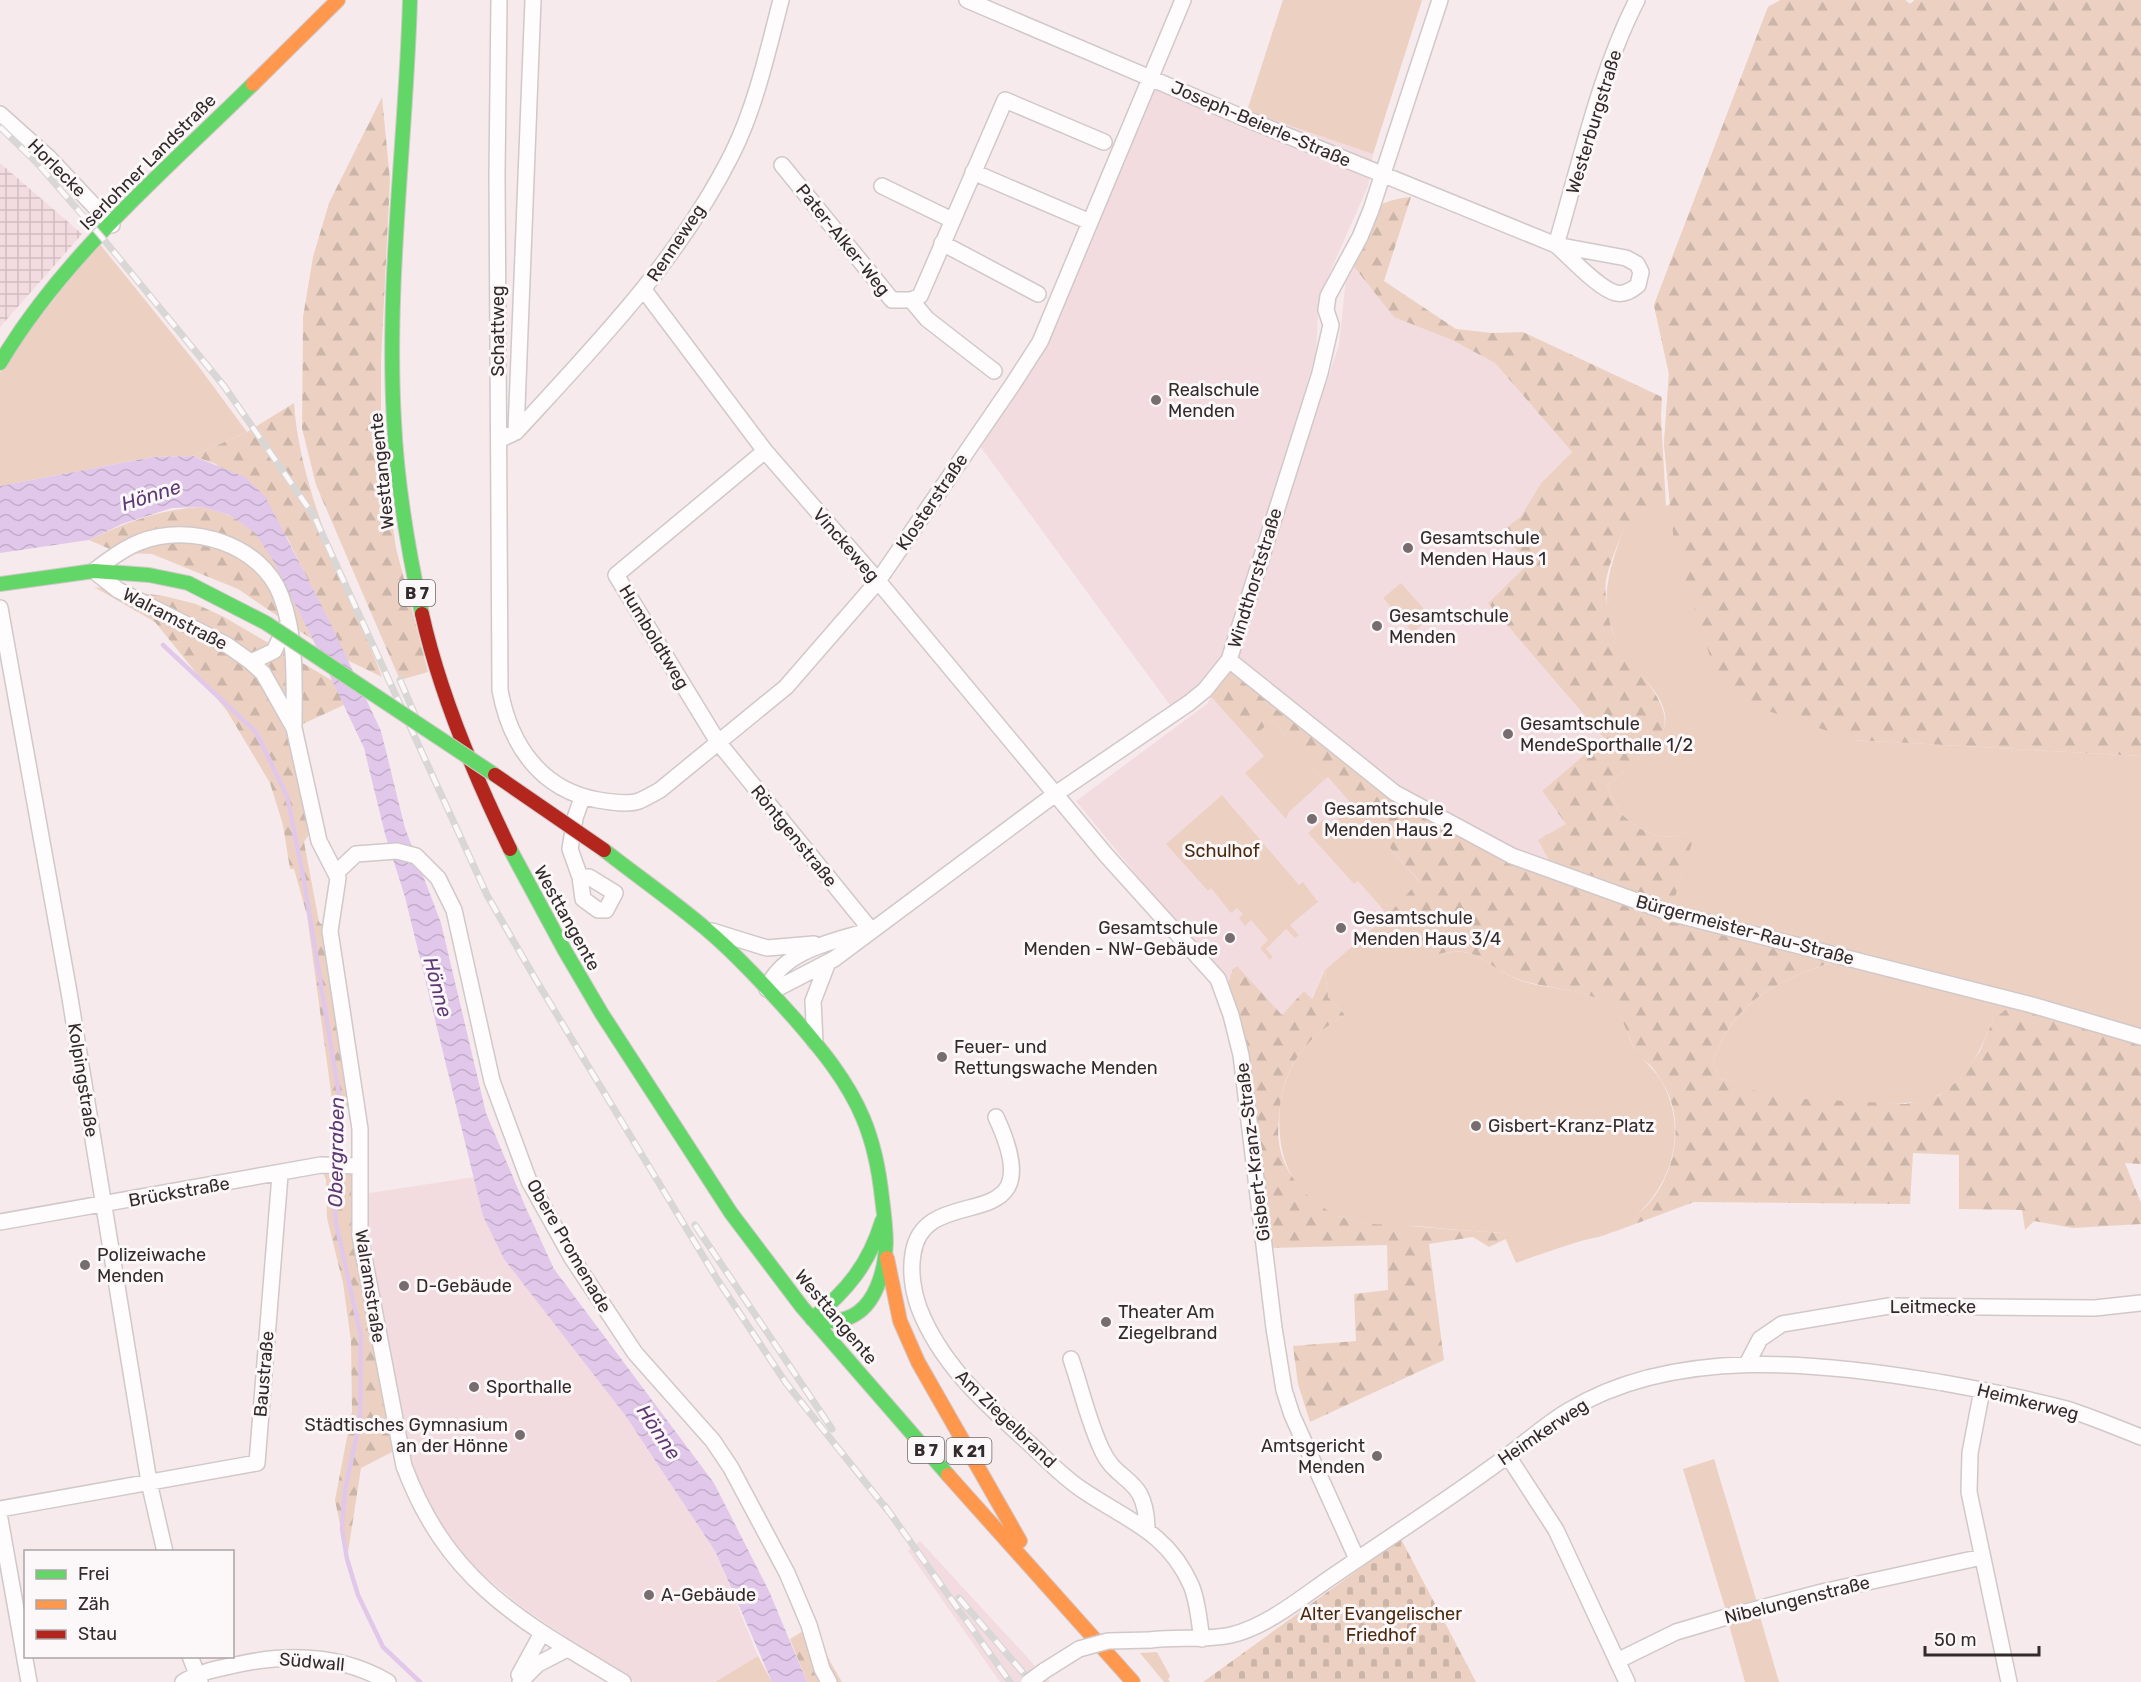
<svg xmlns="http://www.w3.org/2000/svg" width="2141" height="1682" viewBox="0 0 2141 1682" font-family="Rubik,sans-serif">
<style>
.built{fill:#f3dce0}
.industrial{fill:url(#industrial-grid)}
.green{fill:#ecd1c3}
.forest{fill:url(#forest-firs)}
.cemetery{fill:url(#cemetery-stones)}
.water{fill:url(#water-waves)}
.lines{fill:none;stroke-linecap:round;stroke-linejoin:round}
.stream{stroke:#e1c8eb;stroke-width:4.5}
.street-casing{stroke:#d1c8c9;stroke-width:18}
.fast-casing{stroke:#d1c8c9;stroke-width:16}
.slow-casing{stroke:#d1c8c9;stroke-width:16}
.jam-casing{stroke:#d1c8c9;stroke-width:16}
.street{stroke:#fefcfc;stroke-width:15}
.fast{stroke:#63d668;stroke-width:14}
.slow{stroke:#ff974d;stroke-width:14}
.jam{stroke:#b3261e;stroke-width:14}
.rail-casing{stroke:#d9d6d6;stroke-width:7}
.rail{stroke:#fcf7f8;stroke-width:4.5;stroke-dasharray:14;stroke-linecap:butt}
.street-bridge-casing{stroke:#d1c8c9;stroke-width:18;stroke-linecap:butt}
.fast-bridge-casing{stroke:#d1c8c9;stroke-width:16;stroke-linecap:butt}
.jam-bridge-casing{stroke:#d1c8c9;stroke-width:16;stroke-linecap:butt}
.street-bridge{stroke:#fefcfc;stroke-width:15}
.fast-bridge{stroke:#63d668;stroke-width:14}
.jam-bridge{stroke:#b3261e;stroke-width:14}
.poi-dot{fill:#776d6f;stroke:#fcf7f8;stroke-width:2}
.labels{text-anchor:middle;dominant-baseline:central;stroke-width:6;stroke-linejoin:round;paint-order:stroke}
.shield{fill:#fcf7f8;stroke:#6f6868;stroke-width:1.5}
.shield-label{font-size:16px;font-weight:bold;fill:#322a2b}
.street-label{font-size:18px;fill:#322a2b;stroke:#fcf7f8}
.poi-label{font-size:18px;fill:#322a2b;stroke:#fcf7f8;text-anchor:start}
.park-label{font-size:18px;fill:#4a2a0f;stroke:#fcf7f8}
.water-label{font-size:20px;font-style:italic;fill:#5e3874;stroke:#fcf7f8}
</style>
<defs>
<pattern id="industrial-grid" width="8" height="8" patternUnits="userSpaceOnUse" patternTransform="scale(1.5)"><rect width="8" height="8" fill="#f3dce0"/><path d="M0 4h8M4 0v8" fill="none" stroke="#d1bdc0"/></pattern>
<pattern id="forest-firs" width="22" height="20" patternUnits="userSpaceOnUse" patternTransform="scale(1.5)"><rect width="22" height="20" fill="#ecd1c3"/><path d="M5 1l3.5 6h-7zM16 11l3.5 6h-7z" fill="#cbb4a8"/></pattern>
<pattern id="cemetery-stones" width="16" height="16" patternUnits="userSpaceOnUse" patternTransform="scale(1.5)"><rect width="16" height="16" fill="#ecd1c3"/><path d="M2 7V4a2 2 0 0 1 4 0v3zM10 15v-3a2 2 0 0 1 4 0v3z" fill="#cbb4a8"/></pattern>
<pattern id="water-waves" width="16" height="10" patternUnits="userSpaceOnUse" patternTransform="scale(1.5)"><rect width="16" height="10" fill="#e1c8eb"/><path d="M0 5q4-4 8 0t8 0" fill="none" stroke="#c2acca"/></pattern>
</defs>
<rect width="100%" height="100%" fill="#f6eaec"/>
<!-- built -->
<path class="built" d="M1283 0H1422L1373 154 1368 186 1319 297 1316 353 1230 647 1205 690 1175 712 980 446 1043 346 1151 77 1247 111Z
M1348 259 1452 340 1495 363 1572 452 1541 483 1521 516 1500 533 1529 563 1488 603 1604 738 1542 791 1566 824 1556 872 1388 915 1325 970 1311 1000 1304 992 1282 1015 1247 978 1224 995 1219 976 1076 801 1207 704 1238 649 1339 345Z
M474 1177 483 1216 625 1415 715 1551 758 1656 715 1682H634L628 1679 522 1607 477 1570 447 1536 423 1495 405 1455 363 1194Z
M920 1541 1050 1682H1000L908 1551Z"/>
<!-- industrial -->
<path class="industrial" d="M0 163 82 234 0 327Z"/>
<!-- green -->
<path class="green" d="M1283 0H1422L1373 154 1247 111Z
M1781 0H1905L1910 4 1915 0 1854 740 2141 756V1037L1993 1020C1981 1048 1969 1078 1941 1094 1904 1114 1796 1100 1754 1091 1743 1088 1731 1082 1720 1078L1713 1063C1733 998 1783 978 1843 959L1670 913 1696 828 1678 836 1662 837 1638 828 1620 813 1607 786C1620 774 1653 748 1661 735 1679 704 1637 675 1623 652 1618 645 1614 635 1611 627 1599 591 1614 558 1625 524L1670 504 1664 444 1669 374 1654 305 1768 7Z
M99 243 199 367 247 432 193 456 153 457 0 486V373L11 353Z
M1401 583 1431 617 1413 633 1383 598Z
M1272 720 1324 780 1289 812 1286 819 1245 773 1264 756 1250 740Z
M1222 795 1299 885 1303 882 1318 902 1290 925 1299 935 1295 938 1286 929 1266 949 1273 957 1270 960 1260 948 1268 940 1251 920 1245 926 1239 918 1243 914 1237 908 1231 913 1211 888 1208 891 1166 844Z
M1353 805 1419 882 1388 915 1439 954C1481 945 1484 966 1517 979 1544 990 1579 987 1605 1002 1630 1017 1625 1041 1639 1055 1649 1066 1660 1075 1666 1090 1690 1145 1663 1205 1612 1232 1603 1237 1591 1238 1581 1241 1559 1248 1538 1255 1516 1263L1503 1233C1474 1231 1445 1229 1416 1226 1396 1225 1371 1226 1352 1221 1297 1204 1275 1163 1280 1108 1284 1066 1309 1034 1345 1015L1328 997 1325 970 1388 915 1358 881 1354 884 1308 833 1323 820 1329 827Z
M1714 1459 1757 1602 1726 1611 1683 1469Z
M1759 1613 1779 1682H1745L1728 1621Z
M1157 1652 1170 1676 1168 1679 1170 1682H1164L1140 1653Z
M758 1656 772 1682H715Z"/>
<!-- forest -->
<path class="forest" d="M1781 0H1905L1910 4 1915 0H2141V756L1854 740 1742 702 1717 678 1688 589 1673 534 1664 444 1669 374 1654 305 1768 7Z
M382 97 390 180 381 361V447L396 548 428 672 400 680 316 485 302 428 303 317 313 257 329 203Z
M1411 197 1384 281 1456 329 1492 333 1523 332 1662 397 1661 417 1666 506 1625 525C1619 543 1609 562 1606 581 1604 593 1608 611 1610 623 1616 658 1681 701 1661 735 1653 749 1620 774 1607 786L1620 813 1638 828 1662 837 1678 836 1697 827 1670 913 1845 958C1784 978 1733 997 1713 1063L1720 1078 1752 1090 1805 1099 1906 1104 1940 1095 1961 1078 1980 1051 1993 1020 2009 1007 2141 1037V1164L2125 1163 2141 1203V1224L2073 1228 2034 1221 2025 1230 2022 1210 1959 1209V1155L1913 1153 1910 1204 1694 1202 1611 1233C1623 1224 1640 1214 1650 1202 1676 1171 1684 1122 1665 1087 1661 1080 1657 1073 1652 1067 1648 1062 1639 1058 1636 1052 1626 1034 1625 1015 1606 1003 1582 988 1543 989 1518 979 1484 967 1481 944 1439 954L1400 931 1388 915 1419 881 1328 777 1324 780 1272 720 1250 740 1205 690 1229 660 1395 793 1555 871 1538 840 1566 824 1542 791 1604 738 1488 603 1529 563 1500 533 1521 516 1541 483 1572 452 1495 363 1452 340 1394 317 1348 259C1365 221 1363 202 1411 197Z
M294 403C300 494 350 592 382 677L347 660 287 537 216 464 193 456 247 432Z
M202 507C221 512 242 518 256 533 280 560 297 607 313 640L238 589 152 554 119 553 89 540C126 522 162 509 202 507Z
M94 587 164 596 196 604 224 617 333 681 344 705 294 728 316 825 304 842 319 922 329 931 357 1106 333 1107 307 915 294 869H290L283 825 270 783 227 711 155 622Z
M1237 966 1282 1015 1304 991 1312 999 1325 970 1328 997 1345 1015C1310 1034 1284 1065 1280 1107 1279 1119 1277 1132 1279 1143 1284 1180 1319 1213 1354 1221 1368 1225 1385 1224 1399 1225 1434 1228 1469 1231 1503 1233L1506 1239 1489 1247 1473 1237 1429 1244 1444 1360 1310 1422 1298 1384 1293 1346 1356 1341 1354 1294 1388 1290 1387 1245 1265 1248 1224 995 1233 969Z
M321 1166H359V1212L400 1448 361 1468 347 1559 335 1500 352 1411 351 1341 343 1283 327 1218 326 1180Z
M816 1623 828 1658 842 1682H807L790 1639Z"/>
<!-- cemetery -->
<path class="cemetery" d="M1401 1539 1476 1682H1203Z"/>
<!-- water -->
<path class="water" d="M193 456 245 477 265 496 330 622 381 731 405 828 441 923 486 1113 526 1208 554 1269 714 1483 769 1591 807 1682H772L715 1551 625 1415 504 1259 483 1216 405 897 385 834 364 748 313 640 274 562 255 533 229 515 202 507 172 508 122 524 89 540 0 553V486L153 457Z"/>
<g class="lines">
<!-- stream -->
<path class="stream" d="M163 645 256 732 287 796 304 881 341 1107 339 1147 333 1184 336 1223 361 1336 360 1420 345 1490 342 1529 347 1559 358 1595 383 1647 420 1682"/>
<!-- street casing -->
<g class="street-casing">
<path id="street" d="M499 0 497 175 500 690C510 745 541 790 598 800 610 802 628 805 639 801 646 798 653 794 660 790L786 687 878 581 1013 384 1040 342 1183 0
M967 0 1244 118 1556 245 1626 258 1637 264 1641 272 1638 285C1632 290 1625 295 1616 293 1599 289 1570 257 1556 245
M0 114 48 157 112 225
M782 165 892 300H911L927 319 994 371
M973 172 1090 222
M882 186 952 220
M942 243 1038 294
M1556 245C1580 165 1599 74 1637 0
M644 290 765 451 878 581 1106 855 1218 979 1231 1015 1241 1055 1274 1328 1284 1390 1292 1415 1357 1559
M911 300 920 296 1005 100 1104 142
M516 432 533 0
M499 440 516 432C596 345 680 259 733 152 756 105 768 50 781 0
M765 451 616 575 718 742 871 930
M0 608 69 992 149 1482 165 1552
M1229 660 1395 793 1512 856 1670 913 2032 1005 2141 1037
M251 662 274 651 286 626
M294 728C294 682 297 639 281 596 262 544 189 522 140 542 124 548 108 560 94 571L118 590 227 645 251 662 263 673 294 728 319 841 338 878 330 931 360 1129V1236L404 1466C448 1583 521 1621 623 1682
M337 872 356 854 397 851 416 856 438 878 454 910 492 1081 529 1181 572 1258 635 1353 713 1441 731 1468 787 1573 809 1625 822 1669 829 1682
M580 877H589L615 893 606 910H598L583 899 580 877 570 849 575 818 582 798
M871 930C835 941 782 950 767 989L780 987 834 959 1054 795 1189 703 1205 690 1229 660 1320 373 1331 325 1326 310 1328 296 1360 237 1371 210 1440 0
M712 931 767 948 814 944
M815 1042 813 1001 828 962
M996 1117C1056 1246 924 1176 913 1254 910 1271 913 1292 919 1308 941 1365 986 1404 1030 1444 1046 1459 1062 1476 1081 1489 1126 1520 1167 1531 1191 1585 1198 1601 1199 1622 1202 1639
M0 1222 321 1165 359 1166
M1071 1359C1081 1388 1088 1420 1101 1448 1117 1486 1146 1473 1147 1529
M1747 1364 1760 1339 1782 1324 1889 1306 2095 1308 2141 1303
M1982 1390 1970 1453 1969 1492 2009 1682
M1508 1456 1556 1530 1627 1682
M0 1509 257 1463 280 1175
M0 1519 29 1682
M1150 1640C1177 1636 1204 1641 1231 1635 1268 1626 1302 1597 1333 1576 1391 1536 1451 1498 1507 1456 1528 1441 1546 1424 1568 1411 1674 1346 1821 1362 1938 1382 1982 1390 2027 1398 2070 1410 2094 1418 2118 1428 2141 1437
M190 1656 200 1682
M1617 1661 1676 1632 1723 1618 1822 1592 1982 1557
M1044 1671 1079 1649
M519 1675 542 1633
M183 1682C199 1672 216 1669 235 1665 288 1653 340 1654 388 1682
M520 1682 538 1664 567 1649"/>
</g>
<!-- fast casing -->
<g class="fast-casing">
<path id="fast" d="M410 0C406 140 386 281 394 421 397 487 408 550 422 614
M0 363C64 255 164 172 253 84
M0 584 94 571 149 575 188 583
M510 849 565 951 602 1014 731 1213 802 1307 948 1475
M604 850C637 876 672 900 705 928 737 955 766 987 794 1018 821 1049 847 1080 863 1118 874 1144 879 1170 882 1198 886 1229 890 1257 877 1287 865 1316 842 1326 812 1319
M812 1319C847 1291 869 1264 882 1221"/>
</g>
<!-- slow casing -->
<g class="slow-casing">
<path id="slow" d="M253 84 338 0
M887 1258 900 1321 918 1362 1020 1541
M948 1475 1133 1682"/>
</g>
<!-- jam casing -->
<g class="jam-casing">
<path id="jam" d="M422 614C440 695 474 775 510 849"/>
</g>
<!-- street -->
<use href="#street" class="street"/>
<!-- fast -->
<use href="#fast" class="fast"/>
<!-- slow -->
<use href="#slow" class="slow"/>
<!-- jam -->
<use href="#jam" class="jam"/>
<!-- rail casing -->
<g class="rail-casing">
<path id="rail" d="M0 127 37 163 100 235 224 386 314 516 487 895 536 980 717 1279 786 1383 889 1512
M400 680 418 722
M695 1225 832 1429
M885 1506 1010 1682
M959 1598 1031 1682"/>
</g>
<!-- rail -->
<use href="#rail" class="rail"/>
<!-- street-bridge casing -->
<g class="street-bridge-casing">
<path id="street-bridge" d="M1079 1649 1108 1641 1150 1640
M1029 1682 1044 1671"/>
</g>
<!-- fast-bridge casing -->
<g class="fast-bridge-casing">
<path id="fast-bridge" d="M188 583 266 623 495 775"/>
</g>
<!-- jam-bridge casing -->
<g class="jam-bridge-casing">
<path id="jam-bridge" d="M495 775 604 850"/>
</g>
<!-- street-bridge -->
<use href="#street-bridge" class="street-bridge"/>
<!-- fast-bridge -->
<use href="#fast-bridge" class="fast-bridge"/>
<!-- jam-bridge -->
<use href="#jam-bridge" class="jam-bridge"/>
</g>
<!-- markers -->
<g class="poi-dot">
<circle cx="1156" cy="400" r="6"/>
<circle cx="1408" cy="548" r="6"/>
<circle cx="1377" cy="626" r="6"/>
<circle cx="1508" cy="734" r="6"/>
<circle cx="1312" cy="819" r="6"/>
<circle cx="1341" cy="928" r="6"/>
<circle cx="1230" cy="938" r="6"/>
<circle cx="942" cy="1057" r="6"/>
<circle cx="1476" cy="1126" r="6"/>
<circle cx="85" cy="1265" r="6"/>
<circle cx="404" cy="1286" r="6"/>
<circle cx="1106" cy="1322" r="6"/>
<circle cx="474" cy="1387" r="6"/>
<circle cx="520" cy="1435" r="6"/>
<circle cx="1377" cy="1456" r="6"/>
<circle cx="649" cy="1595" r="6"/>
</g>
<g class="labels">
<!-- shield labels -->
<g class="shield">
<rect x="399" y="580" width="36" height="26" rx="4.5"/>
<rect x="908" y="1437" width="36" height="26" rx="4.5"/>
<rect x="946.5" y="1438" width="45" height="26" rx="4.5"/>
</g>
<g class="shield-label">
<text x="417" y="593">B 7</text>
<text x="926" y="1450">B 7</text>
<text x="969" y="1451">K 21</text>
</g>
<!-- street labels -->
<g class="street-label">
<text transform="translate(1594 122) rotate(-73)">Westerburgstraße</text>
<text transform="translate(1261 124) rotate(23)">Joseph-Beierle-Straße</text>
<text transform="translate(148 162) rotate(-45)">Iserlohner Landstraße</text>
<text transform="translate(57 168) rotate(45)">Horlecke</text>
<text transform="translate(843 240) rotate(51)">Pater-Alker-Weg</text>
<text transform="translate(676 243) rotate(-56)">Renneweg</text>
<text transform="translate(498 331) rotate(-90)">Schattweg</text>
<text transform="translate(382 471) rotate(-96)">Westtangente</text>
<text transform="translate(932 502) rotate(-56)">Klosterstraße</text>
<text transform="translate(846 545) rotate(49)">Vinckeweg</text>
<text transform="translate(1255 578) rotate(-73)">Windthorststraße</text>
<text transform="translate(175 619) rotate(27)">Walramstraße</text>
<text transform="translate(654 637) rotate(59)">Humboldtweg</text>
<text transform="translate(794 836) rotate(51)">Röntgenstraße</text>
<text transform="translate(567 918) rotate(61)">Westtangente</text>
<text transform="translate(1745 930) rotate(15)">Bürgermeister-Rau-Straße</text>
<text transform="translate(83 1080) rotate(81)">Kolpingstraße</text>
<text transform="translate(1253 1152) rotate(-97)">Gisbert-Kranz-Straße</text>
<text transform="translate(179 1192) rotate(-10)">Brückstraße</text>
<text transform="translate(569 1246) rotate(60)">Obere Promenade</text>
<text transform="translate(370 1286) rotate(81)">Walramstraße</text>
<text x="1933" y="1307">Leitmecke</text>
<text transform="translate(836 1317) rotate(50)">Westtangente</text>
<text transform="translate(264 1374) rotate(-85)">Baustraße</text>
<text transform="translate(2028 1402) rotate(14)">Heimkerweg</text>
<text transform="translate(1006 1419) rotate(44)">Am Ziegelbrand</text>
<text transform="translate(1543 1432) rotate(-34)">Heimkerweg</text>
<text transform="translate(1797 1600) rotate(-14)">Nibelungenstraße</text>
<text transform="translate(312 1662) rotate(5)">Südwall</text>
</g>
<!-- poi labels -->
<g class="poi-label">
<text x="1168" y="390">Realschule<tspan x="1168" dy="21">Menden</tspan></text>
<text x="1420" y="538">Gesamtschule<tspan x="1420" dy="21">Menden Haus 1</tspan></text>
<text x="1389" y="616">Gesamtschule<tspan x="1389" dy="21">Menden</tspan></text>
<text x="1520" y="724">Gesamtschule<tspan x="1520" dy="21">MendeSporthalle 1/2</tspan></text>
<text x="1324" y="809">Gesamtschule<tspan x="1324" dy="21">Menden Haus 2</tspan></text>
<text x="1353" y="918">Gesamtschule<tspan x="1353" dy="21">Menden Haus 3/4</tspan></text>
<text x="1218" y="928" text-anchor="end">Gesamtschule<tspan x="1218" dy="21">Menden - NW-Gebäude</tspan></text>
<text x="954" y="1047">Feuer- und<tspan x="954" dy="21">Rettungswache Menden</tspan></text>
<text x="1488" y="1126">Gisbert-Kranz-Platz</text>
<text x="97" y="1255">Polizeiwache<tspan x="97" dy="21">Menden</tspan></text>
<text x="416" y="1286">D-Gebäude</text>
<text x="1118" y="1312">Theater Am<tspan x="1118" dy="21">Ziegelbrand</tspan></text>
<text x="486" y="1387">Sporthalle</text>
<text x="508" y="1425" text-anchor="end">Städtisches Gymnasium<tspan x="508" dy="21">an der Hönne</tspan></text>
<text x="1365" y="1446" text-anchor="end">Amtsgericht<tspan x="1365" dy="21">Menden</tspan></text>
<text x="661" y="1595">A-Gebäude</text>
</g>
<!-- park labels -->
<g class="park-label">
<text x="1222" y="851">Schulhof</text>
<text x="1381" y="1614">Alter Evangelischer<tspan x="1381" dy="21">Friedhof</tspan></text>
</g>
<!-- water labels -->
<g class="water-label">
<text transform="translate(151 495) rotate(-18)">Hönne</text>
<text transform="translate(438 987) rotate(75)">Hönne</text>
<text transform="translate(336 1152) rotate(-89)">Obergraben</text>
<text transform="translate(659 1432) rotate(56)">Hönne</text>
</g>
</g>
<!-- legend -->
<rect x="24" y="1550" width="210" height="108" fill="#fcf7f8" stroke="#aba5a6" stroke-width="1.5"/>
<rect x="36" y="1570" width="30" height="9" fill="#63d668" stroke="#aba5a6" stroke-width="1.5"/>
<text x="78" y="1580" font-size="18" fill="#322a2b">Frei</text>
<rect x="36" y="1600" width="30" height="9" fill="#ff974d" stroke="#aba5a6" stroke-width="1.5"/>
<text x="78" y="1610" font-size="18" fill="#322a2b">Zäh</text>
<rect x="36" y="1630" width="30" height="9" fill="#b3261e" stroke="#aba5a6" stroke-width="1.5"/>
<text x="78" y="1640" font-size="18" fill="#322a2b">Stau</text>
<!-- scale -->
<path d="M1925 1646v9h114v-9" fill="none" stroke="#322a2b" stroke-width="3"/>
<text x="1934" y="1646" font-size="18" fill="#322a2b" stroke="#fcf7f8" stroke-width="4.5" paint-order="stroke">50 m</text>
</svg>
